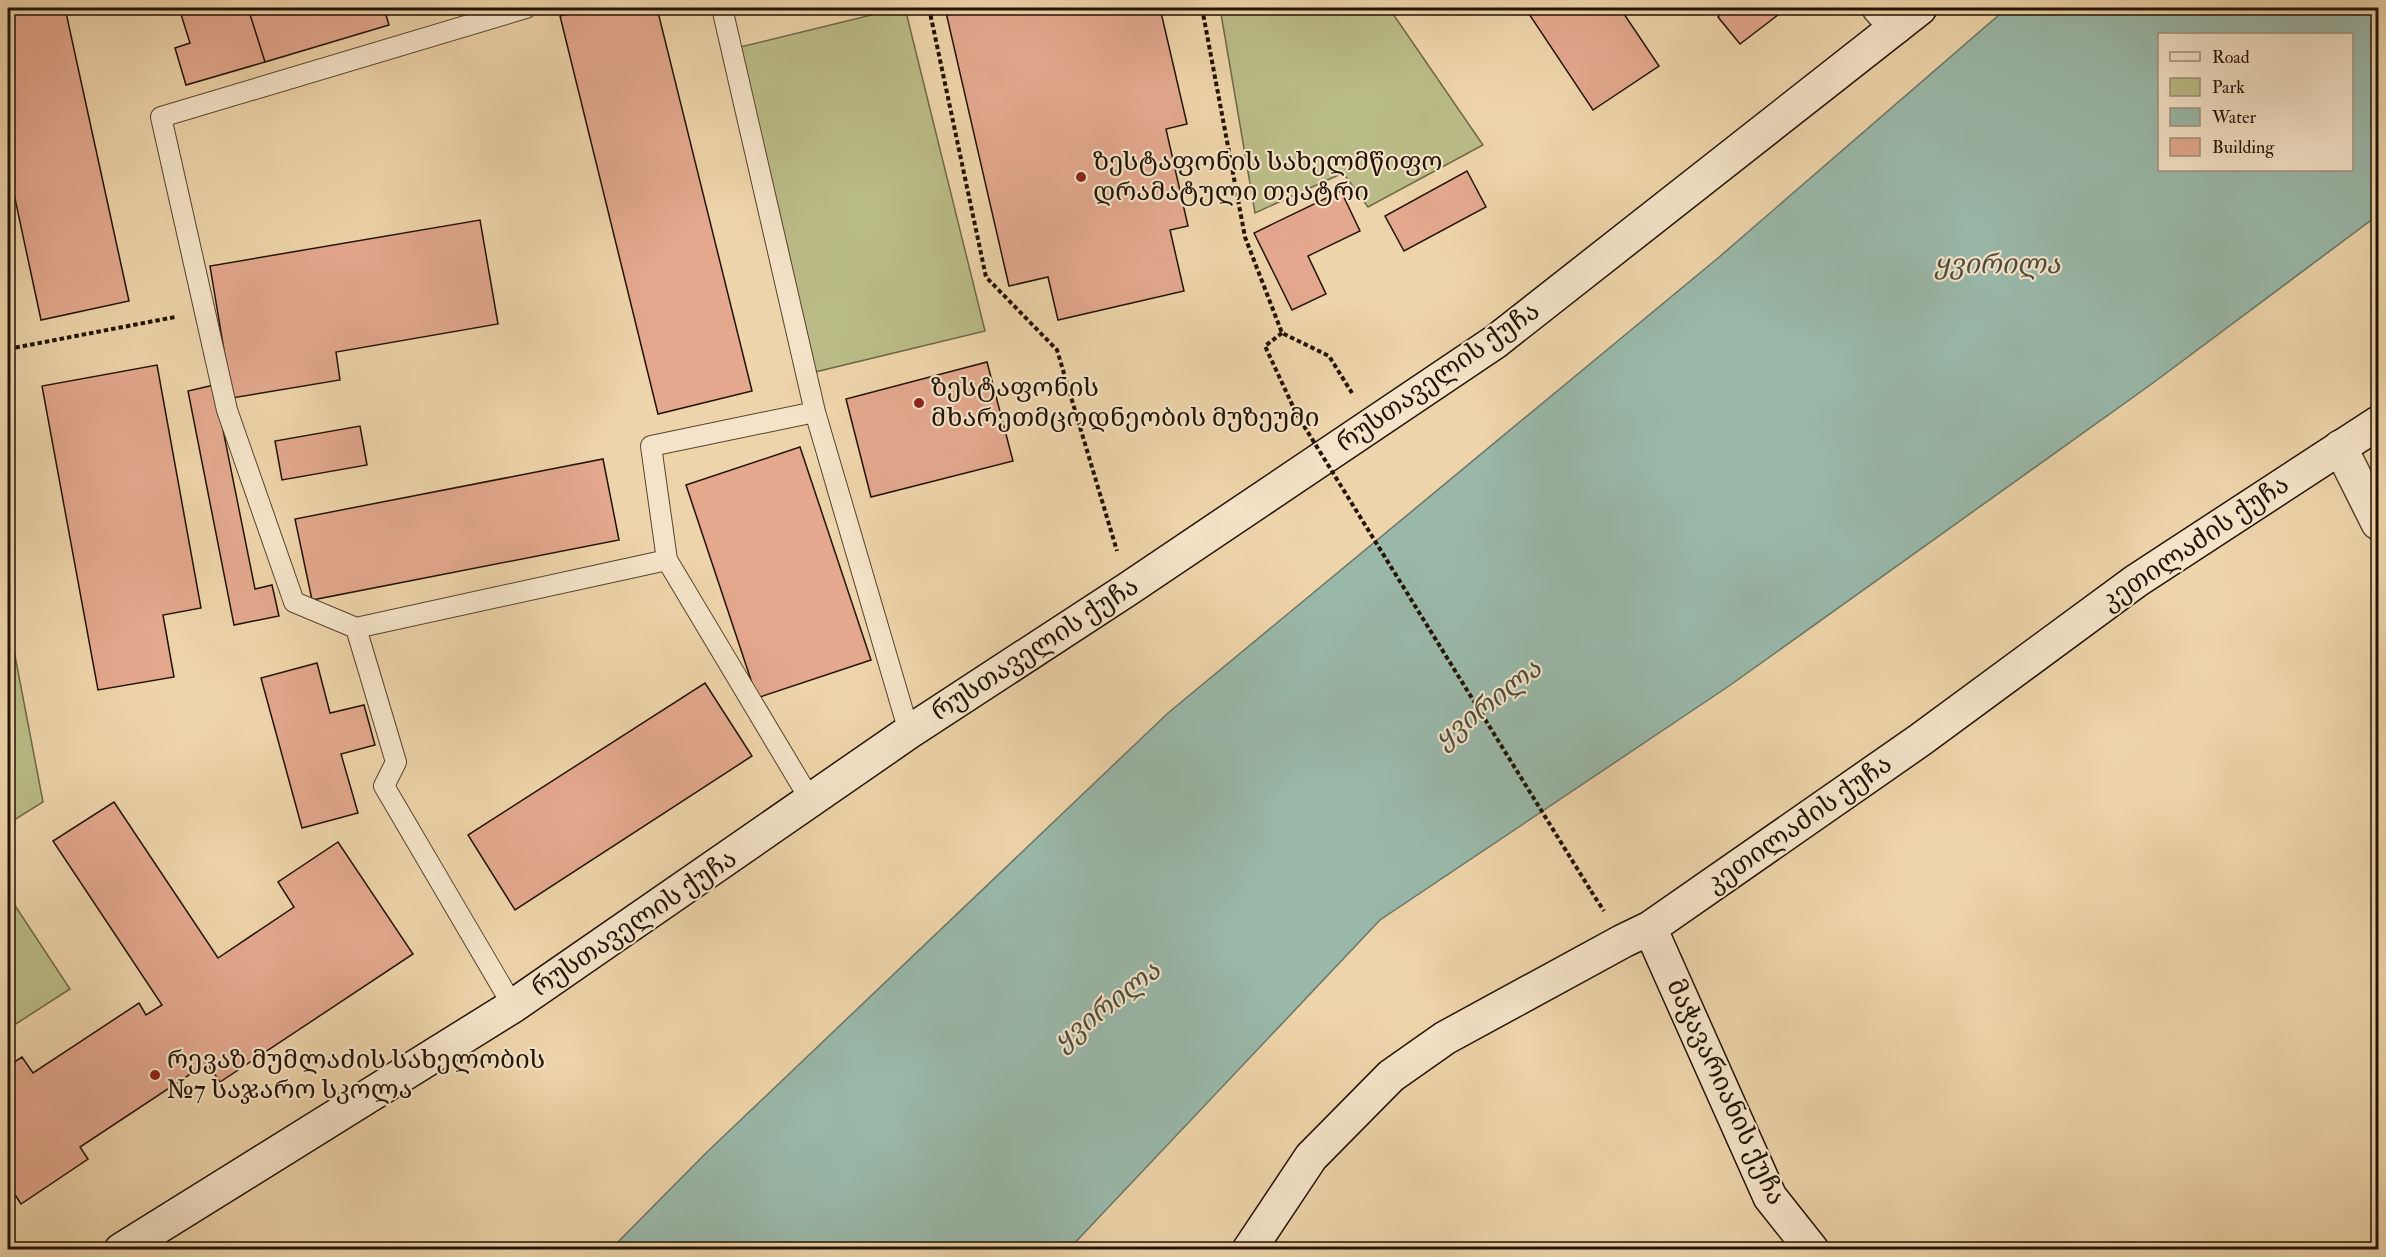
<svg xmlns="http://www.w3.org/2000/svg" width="2386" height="1257" viewBox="0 0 2386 1257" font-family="'IM FELL Double Pica','Noto Serif Georgian',serif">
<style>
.green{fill:#babc87;stroke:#6e6846;stroke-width:1.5}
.water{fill:#99b8a9;stroke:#697667;stroke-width:1.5;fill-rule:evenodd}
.building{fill:#e3a88e;stroke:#221304;stroke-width:1.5}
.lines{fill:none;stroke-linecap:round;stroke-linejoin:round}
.lane-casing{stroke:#55432e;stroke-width:22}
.street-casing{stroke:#55432e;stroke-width:36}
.secondary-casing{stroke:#221304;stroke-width:36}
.path{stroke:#221304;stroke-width:4;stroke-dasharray:4.5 3;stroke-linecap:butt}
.lane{stroke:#f4e3c8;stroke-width:20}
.street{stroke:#f4e3c8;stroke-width:33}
.secondary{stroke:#f4e3c8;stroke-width:33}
.path-bridge{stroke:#221304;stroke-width:4;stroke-dasharray:4.5 3;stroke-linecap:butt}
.poi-dot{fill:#8f2418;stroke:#f4e3c8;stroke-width:2}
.labels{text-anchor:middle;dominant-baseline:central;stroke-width:4.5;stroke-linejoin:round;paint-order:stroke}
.poi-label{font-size:26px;fill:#221304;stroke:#f4e3c8;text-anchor:start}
.street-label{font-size:26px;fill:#221304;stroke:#f4e3c8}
.water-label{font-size:27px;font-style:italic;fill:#4c4d3e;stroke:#f4e3c8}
</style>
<rect width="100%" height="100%" fill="#eed4aa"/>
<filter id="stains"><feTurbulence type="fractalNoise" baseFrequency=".00333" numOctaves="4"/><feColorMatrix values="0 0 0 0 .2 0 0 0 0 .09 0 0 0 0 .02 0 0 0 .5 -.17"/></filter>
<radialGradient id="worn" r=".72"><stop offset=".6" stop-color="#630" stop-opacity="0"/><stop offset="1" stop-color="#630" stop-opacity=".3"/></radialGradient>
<!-- green -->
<path class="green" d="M900 8H905L985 331 815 372 736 48Z
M1220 8H1389L1483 145 1368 207 1343 173 1255 213Z
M8 619 43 802 8 824Z
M8 895 70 989 8 1029Z"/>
<!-- water -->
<path class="water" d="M2007 8H2378V215L2153 383 1729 686 1380 920 1069 1249H611L706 1153 1168 713 1718 258ZM2160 34H2352V170H2160Z"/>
<!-- building -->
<path class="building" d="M8 8H65L129 301 41 320 8 166Z
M179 8H248L265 62 186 85 175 48 190 43Z
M248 8H384L389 25 265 62Z
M594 8H657L752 391 658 414 560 16Z
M945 8H1160L1187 124 1166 129 1188 226 1170 230 1184 291 1058 320 1048 277 1009 286Z
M1525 8H1620L1659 66 1593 110Z
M1729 8H1787L1740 44 1718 17Z
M1467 171 1486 207 1404 251 1385 216Z
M1341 191 1360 231 1308 256 1326 294 1292 310 1254 233Z
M480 220 498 324 336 352 340 380 232 398 210 266Z
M987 362 1013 461 871 497 846 399Z
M157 365 201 608 163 615 174 677 98 690 42 386Z
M214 385 255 589 272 585 279 616 234 625 188 391Z
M360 426 367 465 282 480 275 441Z
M800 447 871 660 757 698 686 485Z
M603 459 619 540 312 600 295 519Z
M317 663 330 713 364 705 375 745 341 754 358 813 302 828 261 678Z
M705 683 752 756 515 910 468 835Z
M114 802 218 958 294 907 278 882 338 842 413 954 220 1082 207 1063 80 1147 88 1159 21 1204 8 1184V1066L22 1057 33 1073 139 1003 146 1015 162 1005 53 841Z"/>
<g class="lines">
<!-- lane casing -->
<g class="lane-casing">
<path id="lane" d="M722 8 815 412 909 732
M667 560 811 801
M356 628 667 560 651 446 815 412
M513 1006 384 786 396 762 356 628 294 602 227 410 161 117 526 8"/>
</g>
<!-- street casing -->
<g class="street-casing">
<path id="street" d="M1879 8 1896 27
M2340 447 2378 523"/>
</g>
<!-- secondary casing -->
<g class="secondary-casing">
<path id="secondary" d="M1650 928 1770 1197 1812 1250
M121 1250 513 1006 909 732 1128 589 1495 342 1920 8
M1249 1250 1311 1157 1391 1076 1445 1038 1623 941 1650 928 1920 740 2136 581 2378 423"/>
</g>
<!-- path -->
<path class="path" d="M929 8 986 277 1057 350 1117 551
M1202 8 1245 237 1282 333 1329 356 1352 393
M1282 333 1265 346 1296 413
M8 349 175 317
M1591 891 1604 911"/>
<!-- lane -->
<use href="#lane" class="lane"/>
<!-- street -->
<use href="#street" class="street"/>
<!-- secondary -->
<use href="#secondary" class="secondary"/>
<!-- path-bridge -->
<path class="path-bridge" d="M1296 413 1591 891"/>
</g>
<!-- markers -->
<g class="poi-dot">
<circle cx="1081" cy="177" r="6"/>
<circle cx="919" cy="403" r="6"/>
<circle cx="155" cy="1075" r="6"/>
</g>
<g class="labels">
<!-- poi labels -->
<g class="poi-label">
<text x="1093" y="162">ზესტაფონის სახელმწიფო<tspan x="1093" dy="30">დრამატული თეატრი</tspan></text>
<text x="931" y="388">ზესტაფონის<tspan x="931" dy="30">მხარეთმცოდნეობის მუზეუმი</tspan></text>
<text x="167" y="1060">რევაზ მუმლაძის სახელობის<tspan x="167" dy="30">№7 საჯარო სკოლა</tspan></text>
</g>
<!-- street labels -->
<g class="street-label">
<text transform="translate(1438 377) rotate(-35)">რუსთაველის ქუჩა</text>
<text transform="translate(2195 543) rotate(-34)">კეთილაძის ქუჩა</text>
<text transform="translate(1035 649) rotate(-33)">რუსთაველის ქუჩა</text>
<text transform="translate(1799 824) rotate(-35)">კეთილაძის ქუჩა</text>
<text transform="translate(634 923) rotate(-34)">რუსთაველის ქუჩა</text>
<text transform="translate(1726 1092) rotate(65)">მაჭავარიანის ქუჩა</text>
</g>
<!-- water labels -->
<g class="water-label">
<text x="1997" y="264">ყვირილა</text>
<text transform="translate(1488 704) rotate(-38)">ყვირილა</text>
<text transform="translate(1107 1006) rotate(-38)">ყვირილა</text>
</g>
</g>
<!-- margin -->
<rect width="2386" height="1257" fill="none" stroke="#eed4aa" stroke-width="30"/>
<rect x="9" y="9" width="2368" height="1239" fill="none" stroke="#221304" stroke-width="3"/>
<rect x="15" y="15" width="2356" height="1227" fill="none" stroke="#221304" stroke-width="1.5"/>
<!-- legend -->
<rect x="2158" y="33" width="195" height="138" fill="#f4e3c8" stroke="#a0907a" stroke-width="1.5"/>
<rect x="2170" y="52" width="30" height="9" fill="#f4e3c8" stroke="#a0907a" stroke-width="1.5"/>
<text x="2212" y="63" font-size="18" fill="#221304">Road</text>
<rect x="2170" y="78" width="30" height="18" fill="#babc87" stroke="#a0907a" stroke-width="1.5"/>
<text x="2212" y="93" font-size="18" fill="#221304">Park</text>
<rect x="2170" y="108" width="30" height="18" fill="#99b8a9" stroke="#a0907a" stroke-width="1.5"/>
<text x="2212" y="123" font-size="18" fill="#221304">Water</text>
<rect x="2170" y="138" width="30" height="18" fill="#e3a88e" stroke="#a0907a" stroke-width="1.5"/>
<text x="2212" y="153" font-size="18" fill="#221304">Building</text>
<rect width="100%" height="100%" filter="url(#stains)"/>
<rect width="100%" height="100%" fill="url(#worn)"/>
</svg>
